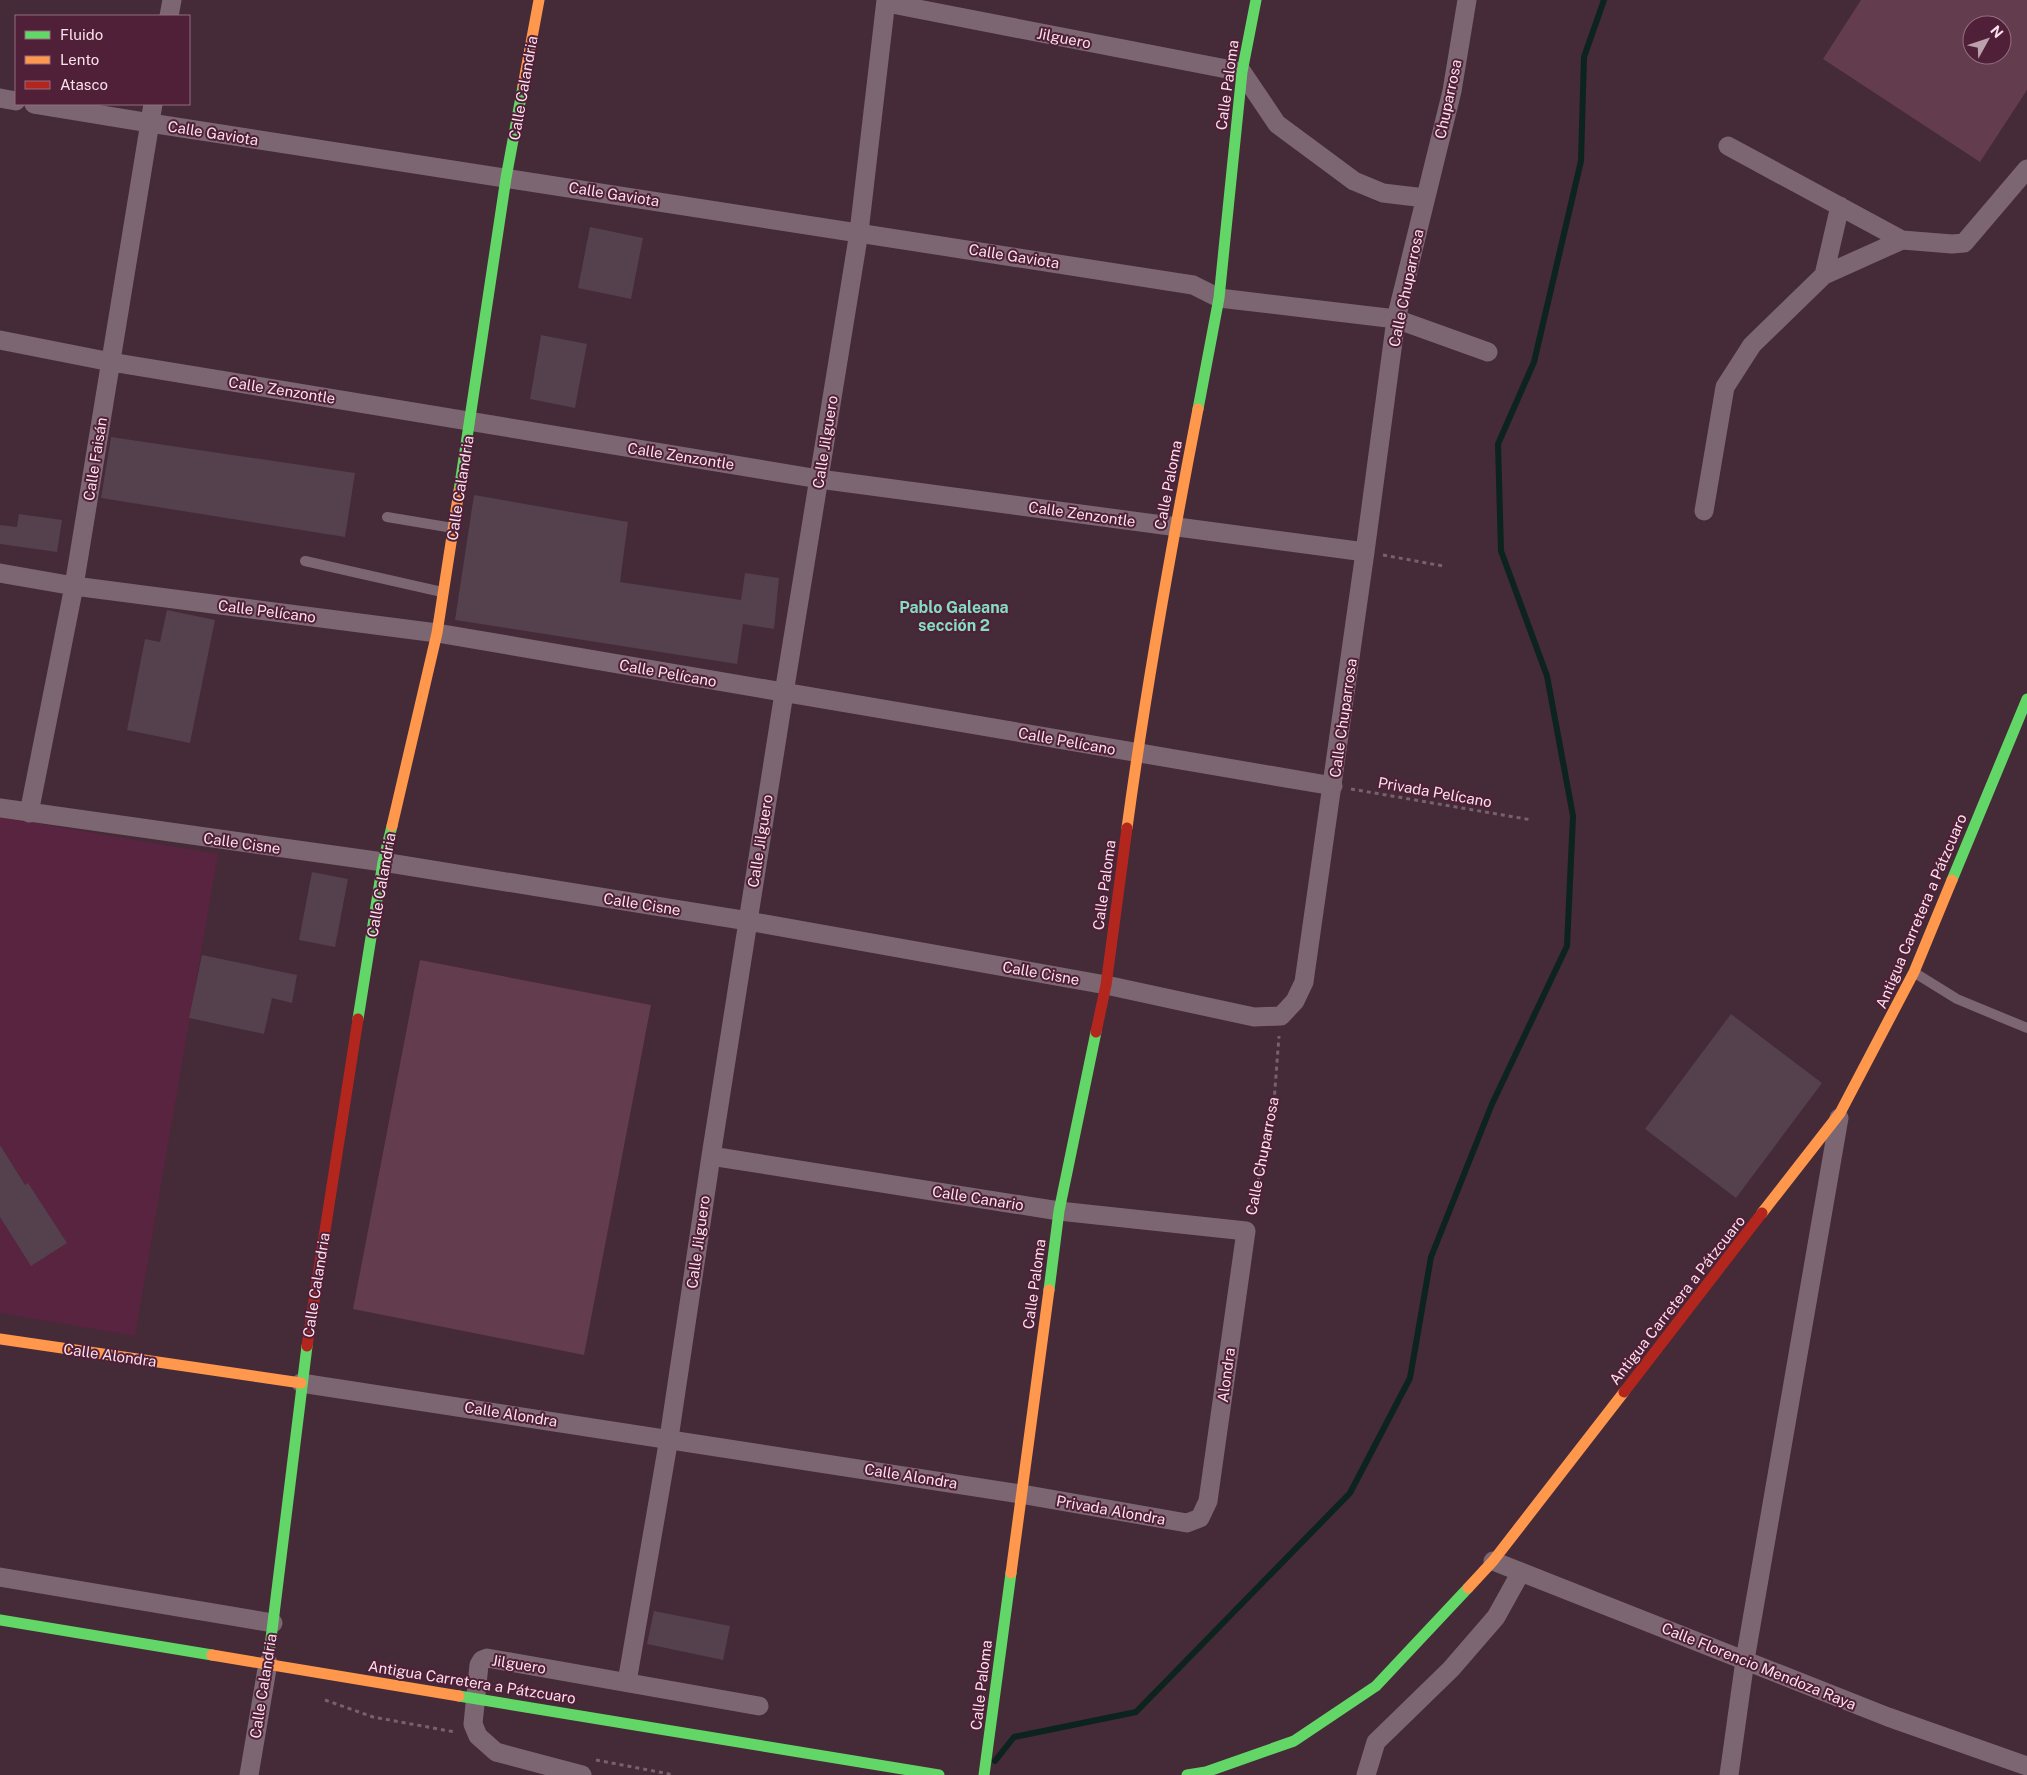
<svg xmlns="http://www.w3.org/2000/svg" width="2027" height="1775" viewBox="0 0 2027 1775" font-family="'Public Sans',sans-serif">
<style>
.built{fill:#58243f}
.green{fill:#633c4e;fill-rule:evenodd}
.lines{fill:none;stroke-linecap:round;stroke-linejoin:round}
.stream{stroke:#0d231d;stroke-width:6}
.building{fill:#55404d}
.path{stroke:#77616c;stroke-width:3;stroke-dasharray:4 4;stroke-linecap:butt}
.lane{stroke:#7c6671;stroke-width:10}
.street{stroke:#7c6671;stroke-width:19}
.fast{stroke:#63d668;stroke-width:11}
.slow{stroke:#ff974d;stroke-width:11}
.jam{stroke:#b3261e;stroke-width:11}
.labels{text-anchor:middle;dominant-baseline:central;stroke-width:4;stroke-linejoin:round;paint-order:stroke}
.street-label{font-size:15px;fill:#fbe1eb;stroke:#501f38}
.neighbourhood-label{font-size:16px;font-weight:bold;fill:#82dfc1;stroke:#501f38}
</style>
<rect width="100%" height="100%" fill="#452a38"/>
<!-- built -->
<path class="built" d="M0 817 218 854 135 1336 0 1313Z"/>
<!-- green -->
<path class="green" d="M1861 0H2027V90L1980 162 1823 59ZM1972 25H2002V55H1972Z
M420 960 651 1005 584 1355 353 1309Z"/>
<g class="lines">
<!-- stream -->
<path class="stream" d="M995 1761 1014 1737 1136 1712 1350 1493 1410 1378 1431 1257 1492 1104 1567 946 1573 816 1547 676 1501 551 1498 444 1534 362 1581 161 1584 57 1604 0"/>
</g>
<!-- building -->
<path class="building" d="M590 227 643 238 631 299 578 288Z
M541 335 587 344 575 408 530 399Z
M111 437 355 473 345 537 101 498Z
M474 495 628 522 620 582 741 600 745 573 779 578 774 629 743 624 737 664 455 620Z
M19 514 62 520 57 552 0 544V525L17 527Z
M167 610 215 620 190 743 127 730 145 639 160 642Z
M312 872 348 879 335 947 299 940Z
M202 955 297 975 292 1003 272 998 264 1034 189 1018Z
M1731 1014 1822 1083 1736 1198 1645 1129Z
M0 1145 25 1185 28 1183 67 1243 31 1266 0 1217Z
M654 1611 730 1626 723 1660 647 1644Z"/>
<g class="lines">
<!-- path -->
<path class="path" d="M1383 555 1443 566
M1351 789 1532 820
M1251 1212 1273 1115 1279 1036
M325 1700 373 1717 455 1732
M596 1760 674 1775"/>
<!-- lane -->
<path class="lane" d="M387 517 453 528
M305 561 442 592
M1915 973 1957 999 2027 1028"/>
<!-- street -->
<path class="street" d="M887 3 1242 72 1277 124 1354 181 1383 193 1425 198
M169 16 172 0
M0 98 16 101
M34 104 150 123 1193 285 1219 298 1396 319 1488 352
M1728 146 1902 240
M1824 275 1840 206
M0 340 111 362 819 479 1365 552
M1704 511 1725 387 1752 345 1824 275 1902 240 1952 244 1964 243 2027 169
M0 573 74 586 437 633 1333 786
M0 808 383 862 748 921 1106 985 1254 1017 1281 1016 1295 1001 1304 982 1365 552 1396 319 1452 91 1467 0
M29 813 74 586 153 104
M301 1383 1021 1494 1187 1523 1200 1518 1208 1501 1246 1231 1059 1211 711 1156
M1493 1561 1888 1717 2027 1766
M0 1577 273 1623
M627 1682 669 1438 711 1156 784 693 859 232 886 0
M249 1775 268 1663
M582 1775 496 1752 478 1736 473 1724 479 1665 482 1660 487 1658 759 1706
M1366 1775 1376 1742 1451 1669 1496 1617 1521 1572
M1729 1775 1745 1660 1839 1118"/>
<!-- fast -->
<path class="fast" d="M1198 409 1219 298 1242 72 1256 0
M459 491 506 178 523 86
M1952 880 2027 699
M358 1019 383 862 392 826
M1049 1290 1059 1211 1096 1032
M0 1620 212 1655
M268 1663 307 1346
M459 1696 939 1775
M984 1775 1011 1573
M1187 1775 1206 1772 1294 1741 1376 1686 1468 1588"/>
<!-- slow -->
<path class="slow" d="M523 86 539 0
M392 826 437 633 459 491
M1127 828C1146 687 1171 548 1198 409
M1762 1213 1840 1113 1914 972 1952 880
M0 1339 301 1383
M1011 1573 1049 1290
M1468 1588 1493 1561 1624 1392
M212 1655 459 1696"/>
<!-- jam -->
<path class="jam" d="M1096 1032 1106 985 1127 828
M307 1346 358 1019
M1624 1392 1762 1213"/>
</g>
<g class="labels">
<!-- street labels -->
<g class="street-label">
<text transform="translate(1064 38) rotate(11)">Jilguero</text>
<text transform="translate(1227 85) rotate(-82)">Calle Paloma</text>
<text transform="translate(523 88) rotate(-80)">Calle Calandria</text>
<text transform="translate(1448 99) rotate(-78)">Chuparrosa</text>
<text transform="translate(213 133) rotate(9)">Calle Gaviota</text>
<text transform="translate(614 194) rotate(9)">Calle Gaviota</text>
<text transform="translate(1014 256) rotate(9)">Calle Gaviota</text>
<text transform="translate(1406 288) rotate(-78)">Calle Chuparrosa</text>
<text transform="translate(282 390) rotate(9)">Calle Zenzontle</text>
<text transform="translate(825 442) rotate(-81)">Calle Jilguero</text>
<text transform="translate(681 456) rotate(9)">Calle Zenzontle</text>
<text transform="translate(95 459) rotate(-81)">Calle Faisán</text>
<text transform="translate(1168 485) rotate(-79)">Calle Paloma</text>
<text transform="translate(460 488) rotate(-81)">Calle Calandria</text>
<text transform="translate(1082 514) rotate(8)">Calle Zenzontle</text>
<text transform="translate(267 611) rotate(7)">Calle Pelícano</text>
<text transform="translate(668 673) rotate(10)">Calle Pelícano</text>
<text transform="translate(1343 718) rotate(-82)">Calle Chuparrosa</text>
<text transform="translate(1067 741) rotate(10)">Calle Pelícano</text>
<text transform="translate(1435 792) rotate(10)">Privada Pelícano</text>
<text transform="translate(760 841) rotate(-81)">Calle Jilguero</text>
<text transform="translate(242 843) rotate(8)">Calle Cisne</text>
<text transform="translate(381 885) rotate(-80)">Calle Calandria</text>
<text transform="translate(1104 885) rotate(-82)">Calle Paloma</text>
<text transform="translate(642 904) rotate(9)">Calle Cisne</text>
<text transform="translate(1921 911) rotate(-67)">Antigua Carretera a Pátzcuaro</text>
<text transform="translate(1041 973) rotate(10)">Calle Cisne</text>
<text transform="translate(1262 1156) rotate(-79)">Calle Chuparrosa</text>
<text transform="translate(978 1198) rotate(9)">Calle Canario</text>
<text transform="translate(698 1242) rotate(-82)">Calle Jilguero</text>
<text transform="translate(1034 1284) rotate(-82)">Calle Paloma</text>
<text transform="translate(316 1285) rotate(-81)">Calle Calandria</text>
<text transform="translate(1677 1300) rotate(-52)">Antigua Carretera a Pátzcuaro</text>
<text transform="translate(110 1355) rotate(8)">Calle Alondra</text>
<text transform="translate(1226 1375) rotate(-82)">Alondra</text>
<text transform="translate(511 1414) rotate(9)">Calle Alondra</text>
<text transform="translate(911 1476) rotate(9)">Calle Alondra</text>
<text transform="translate(1111 1510) rotate(10)">Privada Alondra</text>
<text transform="translate(519 1664) rotate(9)">Jilguero</text>
<text transform="translate(1759 1666) rotate(22)">Calle Florencio Mendoza Raya</text>
<text transform="translate(472 1682) rotate(9)">Antigua Carretera a Pátzcuaro</text>
<text transform="translate(981 1685) rotate(-83)">Calle Paloma</text>
<text transform="translate(263 1686) rotate(-81)">Calle Calandria</text>
</g>
<!-- neighbourhood labels -->
<g class="neighbourhood-label">
<text x="954" y="607">Pablo Galeana<tspan x="954" dy="18">sección 2</tspan></text>
</g>
</g>
<!-- legend -->
<rect x="15" y="15" width="175" height="90" fill="#501f38" stroke="#946d80"/>
<rect x="25" y="31" width="25" height="8" fill="#63d668" stroke="#946d80"/>
<text x="60" y="40" font-size="15" fill="#fbe1eb">Fluido</text>
<rect x="25" y="56" width="25" height="8" fill="#ff974d" stroke="#946d80"/>
<text x="60" y="65" font-size="15" fill="#fbe1eb">Lento</text>
<rect x="25" y="81" width="25" height="8" fill="#b3261e" stroke="#946d80"/>
<text x="60" y="90" font-size="15" fill="#fbe1eb">Atasco</text>
<!-- north arrow -->
<g transform="translate(1987 40) rotate(50)"><circle r="24" fill="#501f38" stroke="#946d80"/>
<path d="M0-4L9 19L0 12L-9 19Z" fill="#bba1ac"/>
<text y="-8" font-size="14" font-weight="bold" text-anchor="middle" fill="#fbe1eb">N</text>
</g>
</svg>
